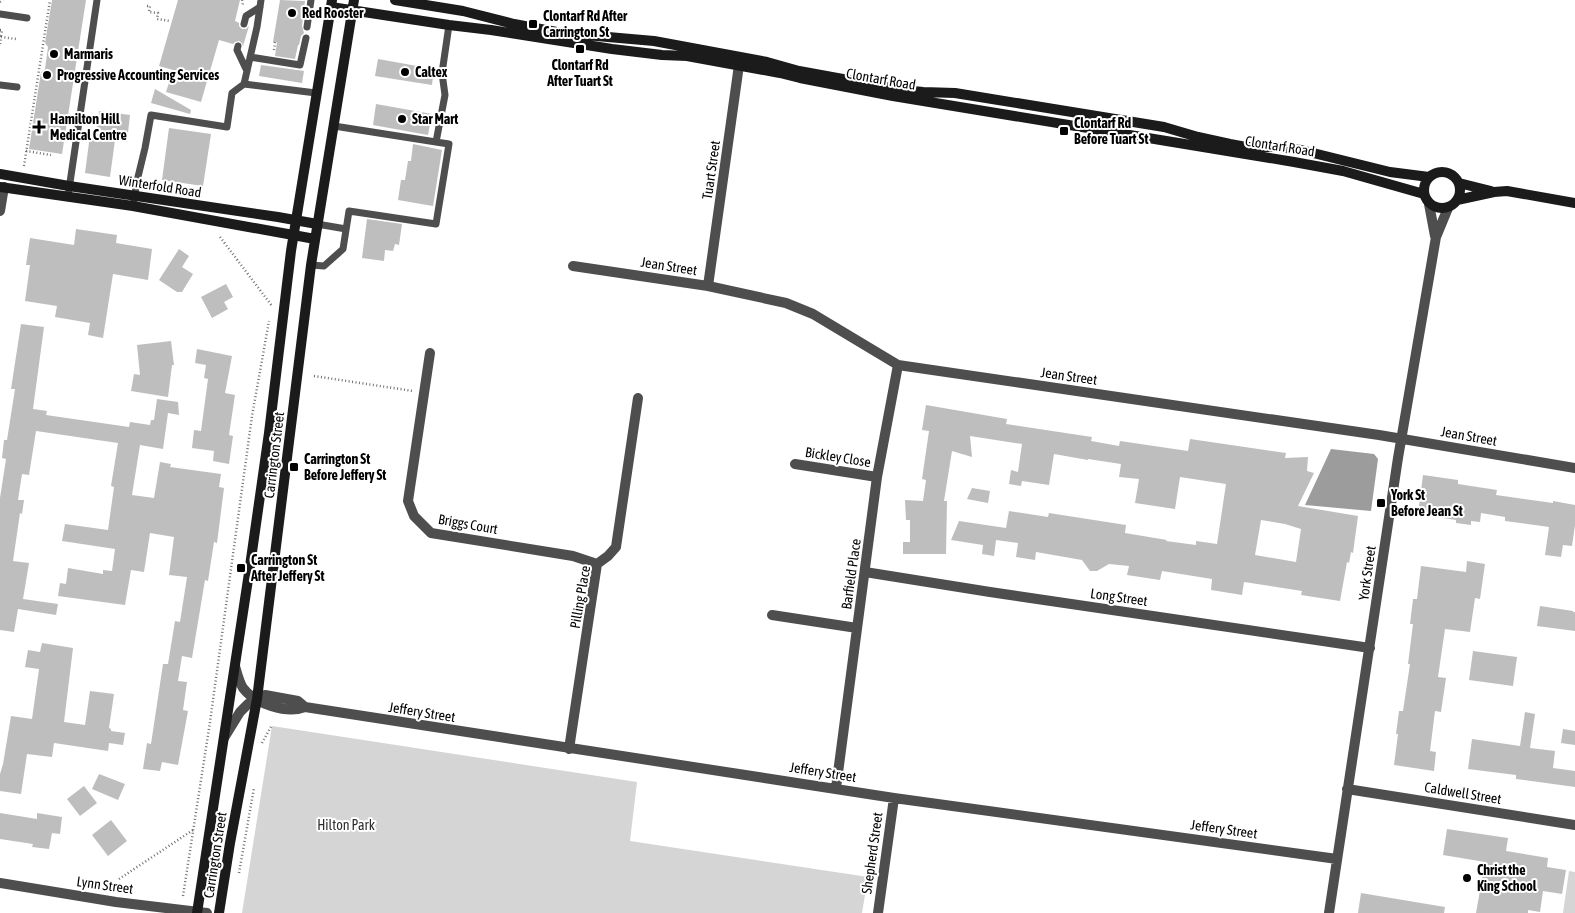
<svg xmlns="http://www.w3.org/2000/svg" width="1575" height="913" viewBox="0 0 1575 913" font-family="'Asap Condensed',sans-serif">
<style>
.green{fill:#d5d5d5}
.water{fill:#9c9c9c}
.building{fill:#bebebe;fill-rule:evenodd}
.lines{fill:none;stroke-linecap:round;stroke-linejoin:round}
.path{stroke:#707070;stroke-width:2.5;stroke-dasharray:1 2.5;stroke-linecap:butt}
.lane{stroke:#4e4e4e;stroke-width:7}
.street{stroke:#4e4e4e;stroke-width:10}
.secondary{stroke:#1b1b1b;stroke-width:10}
.poi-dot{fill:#000;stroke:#fff;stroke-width:2}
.labels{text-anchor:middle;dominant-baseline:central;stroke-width:4;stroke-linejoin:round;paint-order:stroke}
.poi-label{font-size:14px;font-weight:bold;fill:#000;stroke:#fff;text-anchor:start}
.street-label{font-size:14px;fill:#000;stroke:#fff}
.park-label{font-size:14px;fill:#2c2c2c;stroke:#fff}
</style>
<rect width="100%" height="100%" fill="#fff"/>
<!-- green -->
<path class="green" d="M272 726 637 782 630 841 868 877 862 913H242Z
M1569 871 1575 872V913H1563Z"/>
<!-- water -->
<path class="water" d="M1331 449 1374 454 1378 459 1371 511 1305 505Z"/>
<!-- building -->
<path class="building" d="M52 0H86L62 154 29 149 41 72 45 69 48 47 45 43Z
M178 0H240L235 21 239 23V26L242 29H246L249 26 243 46 242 43 239 41 235 42 233 44 219 40 201 102 166 92 173 70 159 66Z
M280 0 305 1 302 26 304 33 301 36 299 45H298L295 59 275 56 277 42H273Z
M378 59 434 69 432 85 375 76Z
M261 65 304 71 302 83 259 76Z
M155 89 191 110 190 114 151 103Z
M376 104 432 114 428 135 373 125Z
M99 111 130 115 127 142 115 140 110 177 85 173 90 135 96 136Z
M169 128 211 134 203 186 162 180Z
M413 144 442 150 433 206 398 200 401 180H405L408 161H411Z
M367 219 402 224 399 245 395 244 393 251 385 250 384 261 362 258Z
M76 229 117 235 116 243 152 249 148 280 113 274 103 338 88 335 90 323 55 317 57 306 25 301 30 265H26L30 238 74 245Z
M179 249 189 256 182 267 193 274 182 292H177L159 280Z
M226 284 233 297 224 302 228 309 212 318 201 297Z
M21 324 44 327 33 409 47 411 46 415 129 427 130 422 150 425 151 420H154L157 399 178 402 179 415 168 413 163 449 140 445 132 495 154 498 160 462 171 464 170 467 221 474 219 487 224 488 217 543 214 542 208 581 205 580 192 658 182 656 178 681 187 682 183 710 188 711 178 765 162 762 160 771 143 769 147 743 151 744 163 664H168L175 621 180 622 187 577 169 575 174 537 150 533 144 572 131 570 125 605 58 596 60 583 66 584 68 568 103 574V570L112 571 115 549 62 541 65 524 108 530 114 487 111 486 118 443 36 431 29 475 22 474 18 500H24L22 514 20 513 13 561 29 563 23 599 58 604 56 615 18 609 14 632 0 630V498L6 459 2 458 4 440H7L15 389H11Z
M171 341 174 365H172L168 397 131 391 134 374 140 375 137 345Z
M197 349 232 356 225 393 235 395 229 435 233 436 229 464 213 461 214 451 192 448 194 430 201 431 208 379 204 378 206 365 195 363Z
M926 405 1007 419 1006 424 1092 437 1091 441 1119 446 1120 441 1188 451 1190 439 1286 453 1285 458 1308 457 1307 471 1314 473 1298 506 1358 516 1353 553 1351 552 1349 563 1347 562 1340 601 1301 595 1302 591 1244 582 1242 595 1211 590 1212 579 1162 571 1160 580 1127 575 1129 566 1109 564 1097 571H1090L1082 560 1036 552 1035 560 1016 557 1018 543 996 540 994 556 982 554 983 545 951 540 959 521 1006 528 1009 511 1048 517 1049 513 1126 525 1125 533 1167 540 1166 541 1196 545V541L1217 544 1226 484 1180 477 1175 509 1135 503 1139 479 1119 477 1121 464 1088 459V460L1054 454 1049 485 1022 481 1021 486 1009 484 1011 470 1018 472 1022 444 970 436 972 457 952 451 944 501H947L946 554H903V542H910V520H906L905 500 923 501 926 480 922 479 929 431 922 430ZM1261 520 1285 524 1301 529 1296 562 1255 555Z
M1423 475 1458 480V484L1497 490 1496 495 1553 503V501L1575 505V525L1572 546 1563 545 1561 557 1545 555 1549 527 1505 521V517L1481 513 1480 522 1471 521V525L1456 523V520L1418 514Z
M972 488 990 491 988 503 967 499Z
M1467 561 1485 564 1480 599 1475 598 1470 632 1445 629 1438 677 1446 678 1441 712 1435 711 1430 751 1436 752 1434 771 1394 765 1398 734H1396L1399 711H1403L1410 664H1408L1413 624H1410L1413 599H1417L1421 566 1466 572Z
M1540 606 1573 611V612H1575V631L1537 626Z
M42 643 73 648 64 722 85 725 90 691 114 694 109 728 111 729V731L125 733 123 745 109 743 108 751 54 743 52 757 27 754 21 794 0 791V774L3 764 11 716 32 719 39 669 25 667 28 650 40 652Z
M1473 651 1517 657 1513 686 1469 680Z
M1525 712 1535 714 1530 748 1555 751 1553 768 1575 771V787L1516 779V775L1468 769 1472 739 1520 746Z
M1563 729 1575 731V745L1561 743Z
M99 774 125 784 118 800 92 789Z
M84 786 97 803 80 816 67 799Z
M0 813 37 819V813L62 817 60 834 52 833 49 849 32 847 33 844 0 839Z
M111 820 127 841 108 856 92 835Z
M1447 829 1508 838 1506 851 1548 858 1547 867 1566 870 1562 894 1543 891 1540 912 1528 910V913H1476L1485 862 1443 855Z
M1361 893 1445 907 1444 913H1358Z"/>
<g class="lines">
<!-- path -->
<path class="path" d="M242 0 243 3 242 6
M0 2 3 0
M147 6H150L149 12 158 13 157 19 170 21
M0 30H2L1 36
M0 44 1 37 16 39
M274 50 275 42
M26 151 51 155
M24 166 50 0
M220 237 272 306
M314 376 413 391
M262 743 272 725
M239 873 254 788
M119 879 193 830
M183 896 210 722 252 416 269 321"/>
<!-- lane -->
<path class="lane" d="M261 0 257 27 244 84 316 93
M0 14 27 18
M244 24 246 16 260 7
M307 27 311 0
M238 46 237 50 247 71
M250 57 300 65 306 38
M0 85 17 87
M334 126 436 142 445 95 442 73 449 25
M68 196 97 0
M134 200 137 181 145 148 151 115 227 127 232 93 244 84
M317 224 346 229
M311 265 324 266 343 249 349 211 436 224 449 144 436 142"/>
<!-- street -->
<path class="street" d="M1429 204 1435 236
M0 211 4 187
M573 266 708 286 786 303 813 314 898 365 1379 435 1575 468
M708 286 740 58
M430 353 408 501 414 516 431 533 573 556 597 564
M795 464 877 477
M865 572 990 592 1370 648
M772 615 857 628
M235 666C237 673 239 682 243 688 255 704 287 714 305 707L894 798 1337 859
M224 738 240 712 248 704 265 695 298 701 305 707
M569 749 597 564 608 556 616 547 638 398
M836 788 877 477 898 365
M1347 789 1575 825
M0 883 116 902 207 913
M878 913 894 798
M1329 913 1398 458 1436 237 1448 208"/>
<!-- secondary -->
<path class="secondary" d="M395 0 463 11 514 24 562 33 654 41 767 62 799 71 903 90 923 92 955 93 1164 127 1198 137 1230 144 1246 147H1279L1301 150 1390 172 1429 177
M331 7 449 25 491 30 612 49 662 55 687 56 780 73 800 78 893 96 1294 162 1343 171 1424 194
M1424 190a18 18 0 1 1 36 0a18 18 0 1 1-36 0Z
M0 174 69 186 278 217 317 224
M1459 183 1491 191
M0 187 133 206 315 239
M1457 200 1494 192 1507 191 1575 203
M197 913 249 573 269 433 291 251 332 0
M219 913 230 843 257 699 311 265 354 0"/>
</g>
<!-- markers -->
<g class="poi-dot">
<circle cx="292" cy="13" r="5"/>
<rect x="528" y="19" width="10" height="10" rx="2.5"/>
<rect x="575" y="44" width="10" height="10" rx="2.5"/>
<circle cx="54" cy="54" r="5"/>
<circle cx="405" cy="72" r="5"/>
<circle cx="47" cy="75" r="5"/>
<circle cx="402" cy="119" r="5"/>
<path d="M36.5 119.5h5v5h5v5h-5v5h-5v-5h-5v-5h5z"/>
<rect x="1059" y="126" width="10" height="10" rx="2.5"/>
<rect x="289" y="462" width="10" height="10" rx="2.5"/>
<rect x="1376" y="498" width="10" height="10" rx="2.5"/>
<rect x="236" y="563" width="10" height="10" rx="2.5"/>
<circle cx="1467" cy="878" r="5"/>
</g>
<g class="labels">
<!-- poi labels -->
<g class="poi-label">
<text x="302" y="13">Red Rooster</text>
<text x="543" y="16">Clontarf Rd After<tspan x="543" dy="16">Carrington St</tspan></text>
<text x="64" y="54">Marmaris</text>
<text x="580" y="65" text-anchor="middle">Clontarf Rd<tspan x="580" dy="16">After Tuart St</tspan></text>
<text x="415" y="72">Caltex</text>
<text x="57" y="75">Progressive Accounting Services</text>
<text x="50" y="119">Hamilton Hill<tspan x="50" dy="16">Medical Centre</tspan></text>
<text x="412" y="119">Star Mart</text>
<text x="1074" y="123">Clontarf Rd<tspan x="1074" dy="16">Before Tuart St</tspan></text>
<text x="304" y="459">Carrington St<tspan x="304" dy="16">Before Jeffery St</tspan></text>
<text x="1391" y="495">York St<tspan x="1391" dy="16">Before Jean St</tspan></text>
<text x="251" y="560">Carrington St<tspan x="251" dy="16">After Jeffery St</tspan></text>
<text x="1477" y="870">Christ the<tspan x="1477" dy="16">King School</tspan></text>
</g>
<!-- street labels -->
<g class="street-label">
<text transform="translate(881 79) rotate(10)">Clontarf Road</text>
<text transform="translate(1280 146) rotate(9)">Clontarf Road</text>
<text transform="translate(711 170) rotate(-82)">Tuart Street</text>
<text transform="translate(160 186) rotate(9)">Winterfold Road</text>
<text transform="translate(669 266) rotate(9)">Jean Street</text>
<text transform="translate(1069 376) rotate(8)">Jean Street</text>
<text transform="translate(1469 436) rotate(10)">Jean Street</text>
<text transform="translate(274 455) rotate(-83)">Carrington Street</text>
<text transform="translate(838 457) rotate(9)">Bickley Close</text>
<text transform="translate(468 524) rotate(10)">Briggs Court</text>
<text transform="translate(1367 573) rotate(-82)">York Street</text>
<text transform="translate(851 574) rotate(-82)">Barfield Place</text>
<text transform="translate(580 597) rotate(-80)">Pilling Place</text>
<text transform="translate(1119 597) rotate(8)">Long Street</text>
<text transform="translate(422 712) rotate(9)">Jeffery Street</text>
<text transform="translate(823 772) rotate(9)">Jeffery Street</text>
<text transform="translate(1463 793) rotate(9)">Caldwell Street</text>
<text transform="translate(1224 829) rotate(8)">Jeffery Street</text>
<text transform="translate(872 853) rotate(-82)">Shepherd Street</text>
<text transform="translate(215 855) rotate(-81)">Carrington Street</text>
<text transform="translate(105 885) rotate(8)">Lynn Street</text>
</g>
<!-- park labels -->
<g class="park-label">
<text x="346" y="825">Hilton Park</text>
</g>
</g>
</svg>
